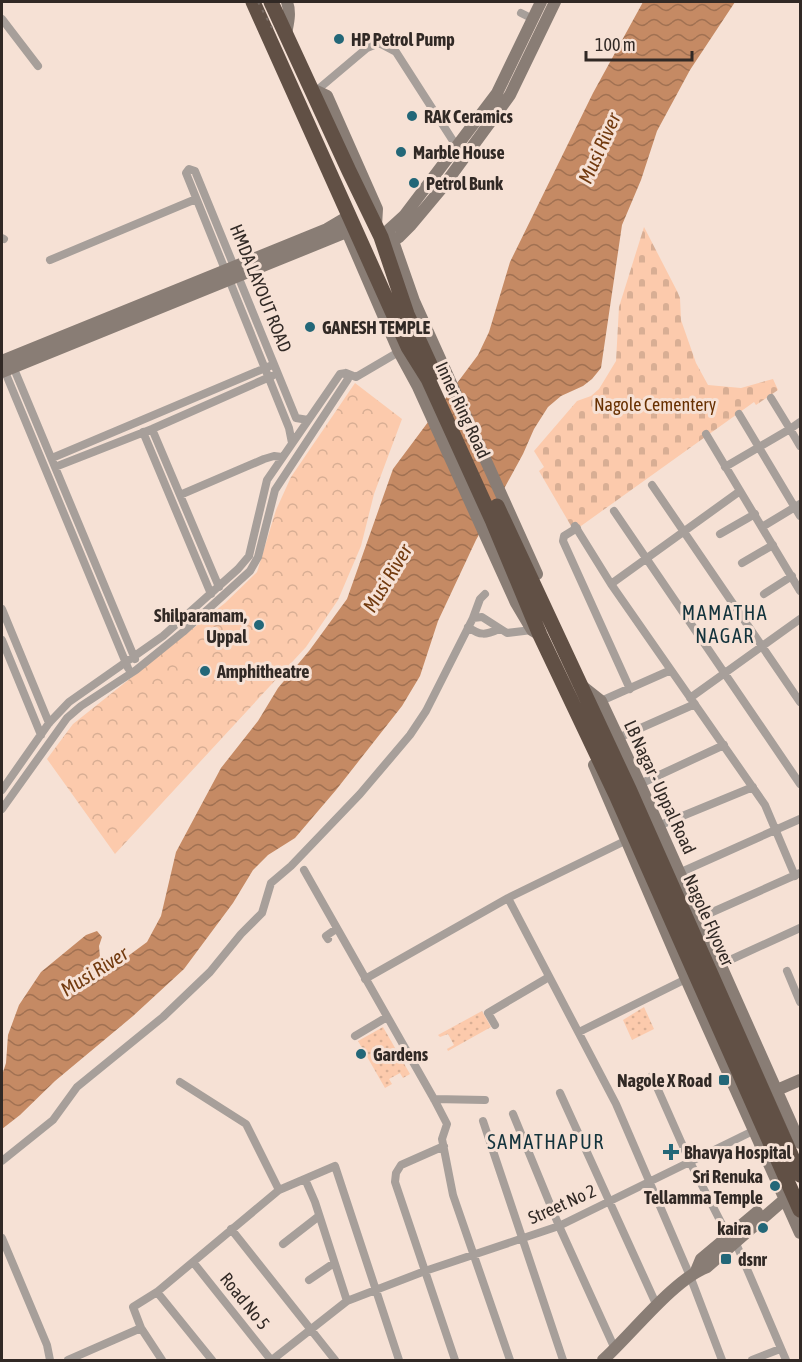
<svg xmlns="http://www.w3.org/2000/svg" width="802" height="1362" viewBox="0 0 802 1362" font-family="'Asap Condensed',sans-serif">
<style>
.grass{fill:url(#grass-dots)}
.cemetery{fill:url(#cemetery-stones)}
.park{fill:url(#park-crowns)}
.water{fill:url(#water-waves)}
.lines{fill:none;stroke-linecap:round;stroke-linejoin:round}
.street{stroke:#a79f9a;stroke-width:8}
.secondary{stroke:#897d75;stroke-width:12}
.highway{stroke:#615045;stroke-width:15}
.rail{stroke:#786b64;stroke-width:2;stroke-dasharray:3 6;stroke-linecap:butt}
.poi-dot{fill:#236778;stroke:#f6e1d5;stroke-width:2}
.labels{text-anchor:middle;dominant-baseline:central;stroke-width:6;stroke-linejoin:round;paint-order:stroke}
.poi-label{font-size:18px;font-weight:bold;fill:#312925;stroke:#f6e1d5;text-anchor:start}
.street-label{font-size:18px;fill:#312925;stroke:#f6e1d5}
.park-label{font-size:18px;fill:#683102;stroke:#f6e1d5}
.water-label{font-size:20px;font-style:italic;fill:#723a0f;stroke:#f6e1d5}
.neighbourhood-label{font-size:20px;letter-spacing:1.5px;fill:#13333c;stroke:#f6e1d5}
</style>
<defs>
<pattern id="grass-dots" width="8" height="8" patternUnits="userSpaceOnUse" patternTransform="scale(1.5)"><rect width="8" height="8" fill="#fccaac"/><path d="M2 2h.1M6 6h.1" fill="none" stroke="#d8ae94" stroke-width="1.8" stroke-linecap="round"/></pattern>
<pattern id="cemetery-stones" width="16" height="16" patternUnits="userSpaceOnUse" patternTransform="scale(1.5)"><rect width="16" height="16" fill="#fccaac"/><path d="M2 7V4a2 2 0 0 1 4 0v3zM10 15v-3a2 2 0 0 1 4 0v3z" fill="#d8ae94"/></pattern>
<pattern id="park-crowns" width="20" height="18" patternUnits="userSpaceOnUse" patternTransform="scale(1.5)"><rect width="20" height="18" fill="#fccaac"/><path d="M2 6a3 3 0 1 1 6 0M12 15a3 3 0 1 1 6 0" fill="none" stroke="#d8ae94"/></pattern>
<pattern id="water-waves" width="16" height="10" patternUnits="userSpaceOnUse" patternTransform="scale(1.5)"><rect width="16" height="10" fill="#c58a64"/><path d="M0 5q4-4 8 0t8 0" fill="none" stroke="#a17152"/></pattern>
</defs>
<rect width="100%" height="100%" fill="#f6e1d5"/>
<!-- grass -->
<path class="grass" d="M644 1007 654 1029 632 1040 623 1020Z
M482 1011 491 1027 448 1051 447 1049 454 1045 448 1034 440 1037 438 1035Z
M383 1027 410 1074 403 1078 400 1073 389 1079 392 1084 385 1088 358 1041Z"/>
<!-- cemetery -->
<path class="cemetery" d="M644 227 677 291 680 298 681 320 696 363 708 385 741 388 773 379 778 390 756 405 754 402 574 531 539 471 544 467 534 451 577 401 591 396 599 389 616 361 619 307Z"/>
<!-- park -->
<path class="park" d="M355 383 402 419 374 494 361 546 338 600 306 647 115 854 47 759 73 724 225 603 257 572 276 510 291 477Z"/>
<!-- water -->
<path class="water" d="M643 2H735L690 70 657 131 641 180 622 225 601 368 592 379 583 386 561 396 548 407 534 429 523 454 476 540 438 621 420 676 402 706 336 790 295 838 268 855 253 870 233 903 184 969 133 1016 55 1081 20 1115 2 1129V1075L6 1063 8 1035 19 1005 41 972 86 935 97 931 102 937 99 946 100 957 108 962 124 959 147 942 161 916 176 852 221 768 258 721 278 688 309 651 347 599 393 469 478 355 489 332 510 262 593 93Z"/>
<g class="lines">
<!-- street -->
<path class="street" d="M521 13 533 19
M2 19 38 66
M316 91 367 48 379 43 396 52 457 147
M2 238 4 239
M50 260 196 199
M12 364 135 659
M3 367 128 668
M346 373 356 377 402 350
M771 398 790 429 800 422
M739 414 800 516
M152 429 219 587
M143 432 211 594
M706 434 800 591
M292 443 289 428 186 173 189 169 195 171 296 418 308 420
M52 458 270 366
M55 467 152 429 272 376
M725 467 790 429 800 446
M652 485 800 702
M180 495 264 459 274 456 282 457
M614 511 800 784
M575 526 611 584 765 805 795 876
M762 527 800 504
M577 528 564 536 563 541 630 689
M720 534 755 514
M742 563 773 545
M611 584 740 491
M485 594 480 599 473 618 482 617 507 633 532 630
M764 594 792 576
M2 609 49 723
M468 627C480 636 486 635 499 629
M2 640 41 735
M690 698 800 619
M601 701 671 670
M618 738 695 704
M640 784 724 745
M2 790 49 723 69 702 163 636 238 569 249 556 267 480 340 374 346 373 348 379 275 490 258 557 250 571 183 632 136 670 81 706 67 718 2 809
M658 826 753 787
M304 870 434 1099 447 1124 442 1139 453 1195 510 1360
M679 873 800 819
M508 898 616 1104 690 1276 722 1360
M699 918 800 873
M328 939 326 936 336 929
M719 965 800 928
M787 971 800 1002
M365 979 508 898 627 840
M495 1025 488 1013 549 977
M579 1032 686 979
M355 1036 387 1017
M652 1076 690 1162 728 1236
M180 1082 246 1124 279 1190
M560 1093 657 1306
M434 1099 485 1100
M513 1114 559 1226 615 1349
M483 1121 563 1360
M444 1146 401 1165 396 1173 395 1182 455 1360
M2 1161 53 1120 77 1087 163 1017 210 972 241 934 262 913 271 883 291 866 360 794 410 735 426 711 473 618
M305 1179 315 1202 347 1301
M231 1229 335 1360
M2 1238 47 1345 50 1360
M735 1241 786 1360
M283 1244 319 1216
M193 1262 271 1360
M309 1280 334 1263
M157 1292 212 1360
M68 1360 141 1328
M162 1360 141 1328 133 1307 157 1292 279 1190 335 1166 399 1360
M272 1360 347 1301 425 1271 559 1226 755 1130
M752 1360 780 1349"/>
<!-- secondary -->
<path class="secondary" d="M286 34C288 23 291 13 287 2
M310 88 327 96 377 209 376 226
M342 220 399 352 418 387 516 603 532 630 537 633
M387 232 393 241 414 301 537 574
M382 236 404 216 497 93 541 2
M387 245 399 237 411 225 442 188 510 95 555 2
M2 361 327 229 349 216
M2 372 354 229
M582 686 601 701 640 784 800 1143
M594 765 686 979 800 1233
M777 1090 800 1080
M696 1271 701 1259 757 1212
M603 1360C631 1335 674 1279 707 1267L785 1199"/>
<!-- highway -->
<path class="highway" d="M253 2 408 347 428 379 493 522 540 635 616 795 800 1210
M271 2 349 171 381 237 407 314 434 373
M497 506 629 789 800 1175"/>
<!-- rail -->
<path class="rail" d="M258 2 272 28"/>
</g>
<!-- markers -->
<g class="poi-dot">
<circle cx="339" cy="39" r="6"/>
<circle cx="412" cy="116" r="6"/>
<circle cx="401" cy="152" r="6"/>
<circle cx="414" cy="183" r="6"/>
<circle cx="310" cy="327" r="6"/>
<circle cx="259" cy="625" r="6"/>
<circle cx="205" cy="671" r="6"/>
<circle cx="361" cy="1054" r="6"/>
<rect x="718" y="1074" width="12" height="12" rx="3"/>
<path d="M668 1143h6v6h6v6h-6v6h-6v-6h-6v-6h6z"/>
<circle cx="775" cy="1186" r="6"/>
<circle cx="763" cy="1228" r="6"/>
<rect x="720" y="1253" width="12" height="12" rx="3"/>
</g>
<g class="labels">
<!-- poi labels -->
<g class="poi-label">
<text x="351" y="39">HP Petrol Pump</text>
<text x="424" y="116">RAK Ceramics</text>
<text x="413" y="152">Marble House</text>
<text x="426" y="183">Petrol Bunk</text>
<text x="322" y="327">GANESH TEMPLE</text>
<text x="247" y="615" text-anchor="end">Shilparamam,<tspan x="247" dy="21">Uppal</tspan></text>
<text x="217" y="671">Amphitheatre</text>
<text x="373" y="1054">Gardens</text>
<text x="712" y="1080" text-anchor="end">Nagole X Road</text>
<text x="684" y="1152">Bhavya Hospital</text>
<text x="763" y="1176" text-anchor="end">Sri Renuka<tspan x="763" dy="21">Tellamma Temple</tspan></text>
<text x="751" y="1228" text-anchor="end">kaira</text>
<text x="738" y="1259">dsnr</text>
</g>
<!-- street labels -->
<g class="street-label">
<text transform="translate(261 288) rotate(68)">HMDA LAYOUT ROAD</text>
<text transform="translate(463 410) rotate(65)">Inner Ring Road</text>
<text transform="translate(660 787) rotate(65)">LB Nagar - Uppal Road</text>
<text transform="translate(709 920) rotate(66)">Nagole Flyover</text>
<text transform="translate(562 1204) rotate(-24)">Street No 2</text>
<text transform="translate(245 1301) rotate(51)">Road No 5</text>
</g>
<!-- park labels -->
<g class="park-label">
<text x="655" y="404">Nagole Cementery</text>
</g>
<!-- water labels -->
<g class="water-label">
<text transform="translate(599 148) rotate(-66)">Musi River</text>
<text transform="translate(387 578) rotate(-59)">Musi River</text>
<text transform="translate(94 971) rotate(-32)">Musi River</text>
</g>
<!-- neighbourhood labels -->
<g class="neighbourhood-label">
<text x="725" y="612">MAMATHA<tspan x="725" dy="23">NAGAR</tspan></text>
<text x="546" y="1141">SAMATHAPUR</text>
</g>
</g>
<!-- border -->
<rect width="802" height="1362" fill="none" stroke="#312925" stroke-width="6"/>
<!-- scale -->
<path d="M586 51v9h106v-9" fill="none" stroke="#312925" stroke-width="3"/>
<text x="595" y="51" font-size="18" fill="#312925" stroke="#f6e1d5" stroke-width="4.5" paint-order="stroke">100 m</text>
</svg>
